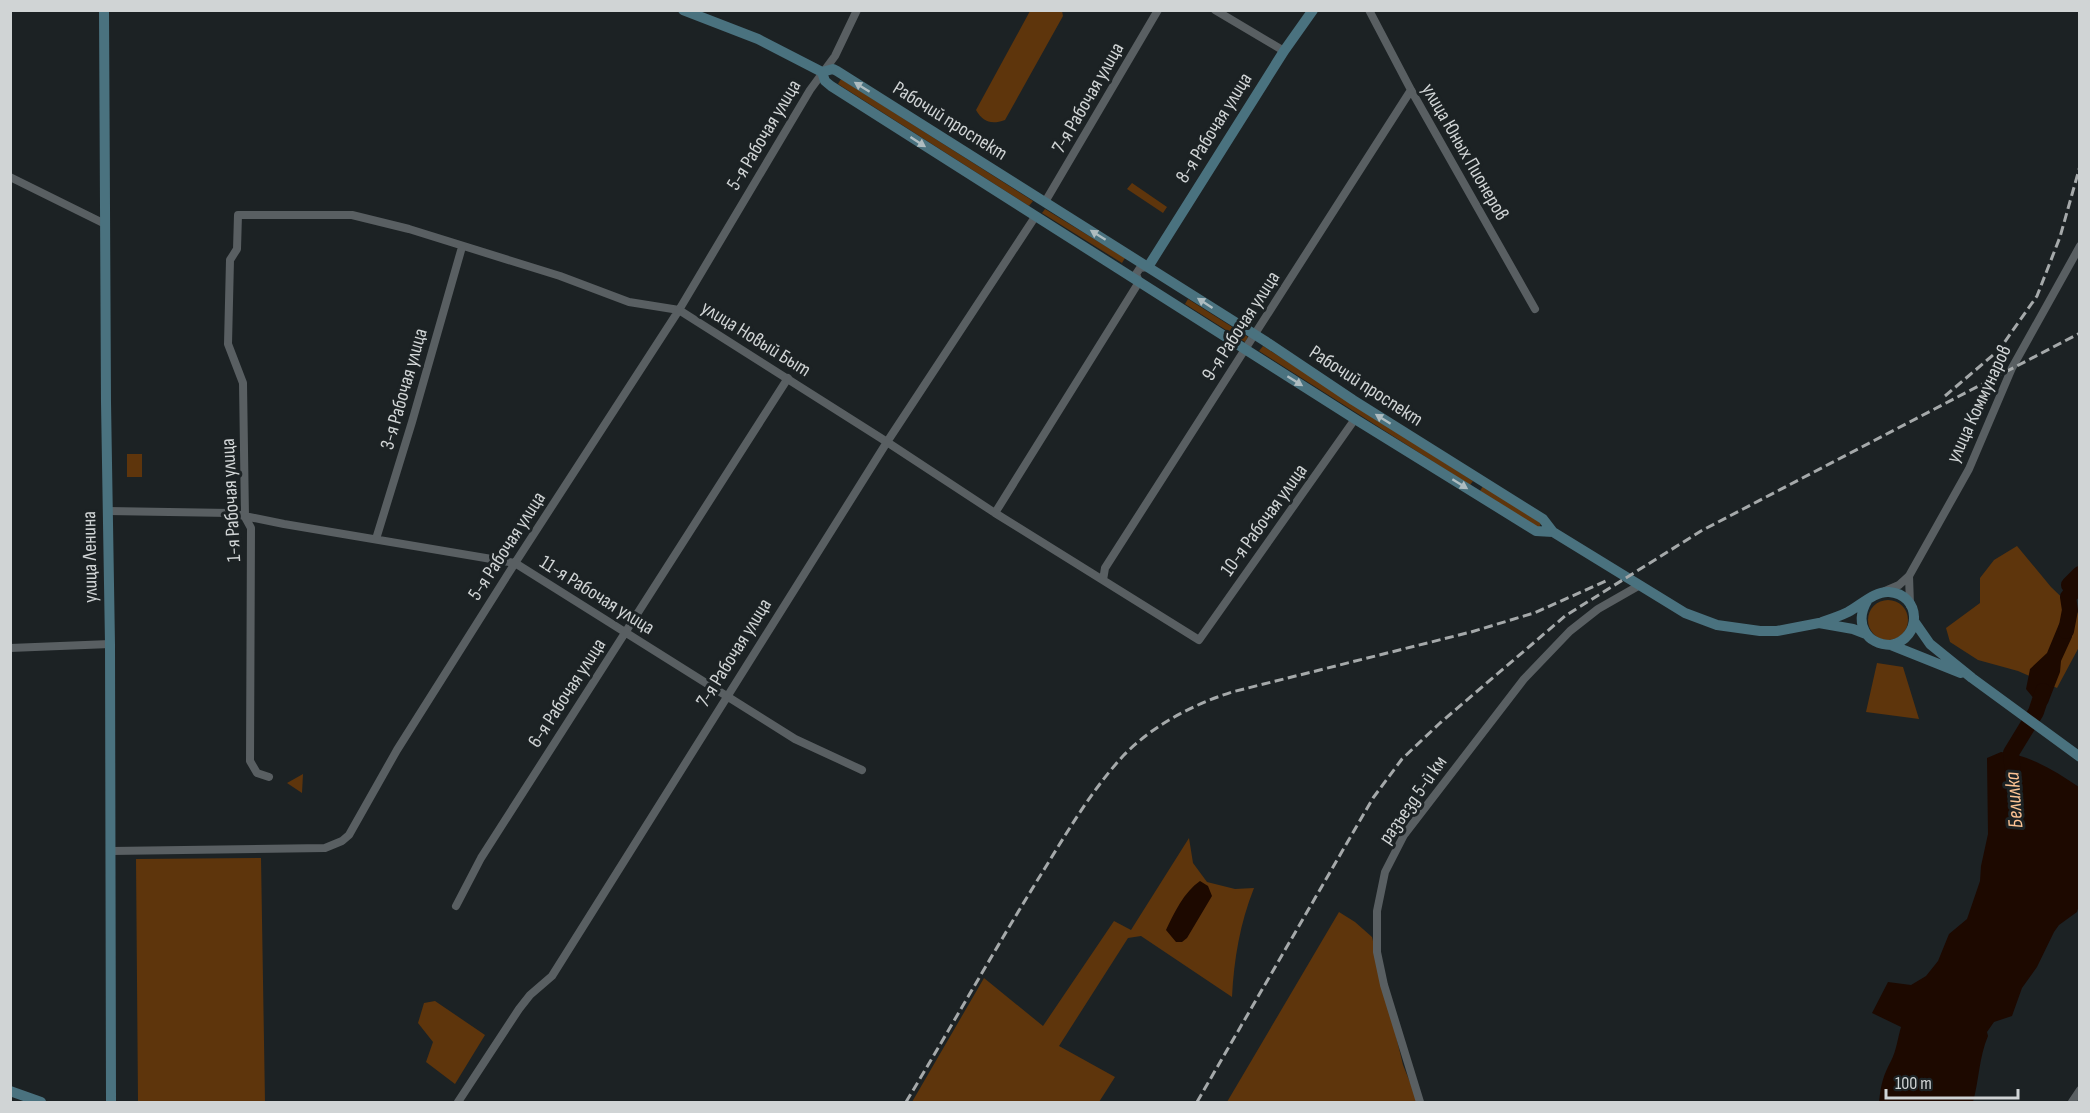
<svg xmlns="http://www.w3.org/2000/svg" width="2090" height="1113" viewBox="0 0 2090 1113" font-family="'Sofia Sans Condensed',sans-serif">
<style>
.green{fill:#5e350c}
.water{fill:#1d0900}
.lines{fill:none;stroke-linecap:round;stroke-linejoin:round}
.river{stroke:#1d0900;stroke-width:16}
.street{stroke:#595f62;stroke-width:8}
.secondary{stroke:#4a727f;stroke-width:10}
.rail{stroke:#a5a9aa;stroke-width:3;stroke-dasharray:9 4.5;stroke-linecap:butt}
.oneway{fill:#aebcc0}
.labels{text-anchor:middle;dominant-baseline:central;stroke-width:6;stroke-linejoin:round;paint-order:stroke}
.street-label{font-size:20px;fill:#d0d4d5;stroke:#1c2224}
.water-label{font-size:21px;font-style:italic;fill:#fcc394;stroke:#1c2224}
</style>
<rect width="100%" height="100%" fill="#1c2224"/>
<!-- green -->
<path class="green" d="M1030 11H1062L1063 16 1005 120C991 125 983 122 976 110Z
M841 79 1033 201 1029 206 838 84Z
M1132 183 1167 207 1163 213 1127 189Z
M1045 209 1125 258 1122 263 1042 213Z
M1188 299 1248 337 1245 342 1185 304Z
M1263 346 1473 481 1470 485 1259 351Z
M127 454H142V477H127Z
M1483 486 1541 523 1539 528 1480 491Z
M2017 546 2051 587 2079 614V647L2057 688 2018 671 1978 660 1950 642 1946 628 1980 603V578L1994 560Z
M1868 620a20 20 0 1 1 40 0a20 20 0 1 1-40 0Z
M1877 663 1903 667 1919 719 1866 712Z
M303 774 302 793 287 783Z
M1189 838 1193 863 1207 882 1235 889 1254 888C1240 923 1234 959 1232 997L1141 936 1128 938 1059 1046 1115 1077 1099 1102H912L984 978 1043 1026 1114 921 1131 930Z
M261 858 265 1102H138L136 859Z
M1339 912 1355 922 1372 937 1403 1065 1418 1102H1227Z
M435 1001 485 1035 455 1084 426 1062 433 1042 418 1023 424 1003Z"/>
<!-- water -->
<path class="water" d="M2070 610 2072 637 2061 661 2060 672 2048 703 2039 713 2036 712 2035 700 2026 689 2030 669 2047 653 2059 624Z
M2001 752C2030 755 2055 771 2079 787L2080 902 2077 912 2059 925 2054 932 2037 967 2022 988 2012 1016 1994 1022 1987 1032 1988 1036C1979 1057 1979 1081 1973 1102H1879C1881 1084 1883 1076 1891 1061 1896 1052 1898 1037 1901 1027L1872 1013 1888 982 1911 985 1926 976 1938 961 1949 934 1967 919 1980 881 1981 866 1988 834 1987 758Z
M1200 881 1208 886 1212 896 1187 938 1182 942H1176L1166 930C1174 913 1184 892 1200 881Z"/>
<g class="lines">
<!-- river -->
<path class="river" d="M2066 631 2070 610 2068 597 2074 591 2069 585 2080 574
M2013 774 2011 753 2036 712 2043 691"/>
<!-- street -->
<path class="street" d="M1215 10 1284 51
M1369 10 1411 90 1535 309
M10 177 105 224
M1045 202 1158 10
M108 511 230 513 284 524 515 563 795 739 862 770
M995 513 1139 282 1136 274 1140 268 1148 267
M376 539 412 422 462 247
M1909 576 1910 605
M1103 580 1105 568 1411 90
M1885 591 1899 585 1909 576 1969 469 2012 368 2080 246
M10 648 110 644
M269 777 257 773 250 761 251 528 245 517 243 383 228 344 230 260 237 249 238 215H352L409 229 560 276 629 302 679 310 887 442 995 513 1199 640 1355 419
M111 851 325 848 342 841 349 835 397 750 515 563 679 310 810 90 835 56 857 10
M456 906 481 858 788 378
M458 1102 519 1009 530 995 552 976 887 442 1035 217
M1420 1102 1384 985 1377 952V911L1385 872 1404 835 1524 679 1570 631 1598 609 1640 585
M2072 1102 2080 1090"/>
<!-- secondary -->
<path class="secondary" d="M104 10 106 402 110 644 111 1102
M683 10 758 39 822 72 833 69 837 71 1265 341 1353 400 1543 519 1553 532 1685 613 1717 625 1760 631H1777L1819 623 1853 629 1866 634
M822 72 825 81 831 86 1355 419 1536 531 1553 532
M1148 267 1284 51 1313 10
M1867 601C1854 623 1866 645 1891 645L1961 673
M1914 621 1930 644 1972 678 2080 757
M1822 622C1831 619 1840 616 1848 612 1861 605 1875 591 1889 592 1921 594 1923 638 1891 645
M10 1091 41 1102"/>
<!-- rail -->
<path class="rail" d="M1945 396 1999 350 2037 296 2060 237 2080 166
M906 1102C953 1024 997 945 1045 868 1069 829 1092 790 1123 756 1153 725 1192 705 1232 692L1471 632 1534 613 1608 580
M1197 1102 1373 798 1402 759 1440 723 1565 616 1701 531 2080 333"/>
</g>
<!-- one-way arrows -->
<defs><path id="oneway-solid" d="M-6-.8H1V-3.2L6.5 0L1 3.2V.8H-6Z" transform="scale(1.5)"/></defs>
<g class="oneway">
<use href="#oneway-solid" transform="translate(862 87) rotate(-148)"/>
<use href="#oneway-solid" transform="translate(918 142) rotate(33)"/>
<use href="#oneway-solid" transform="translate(1098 235) rotate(-148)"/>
<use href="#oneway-solid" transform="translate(1205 303) rotate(-147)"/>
<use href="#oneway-solid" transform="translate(1295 381) rotate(32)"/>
<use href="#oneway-solid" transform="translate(1383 419) rotate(-148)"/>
<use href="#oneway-solid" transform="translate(1460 484) rotate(32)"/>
</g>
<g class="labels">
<!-- street labels -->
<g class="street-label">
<text transform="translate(1088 98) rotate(-60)">7-я Рабочая улица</text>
<text transform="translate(950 121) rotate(32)">Рабочий проспект</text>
<text transform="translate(1214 128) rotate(-58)">8-я Рабочая улица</text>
<text transform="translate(764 135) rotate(-59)">5-я Рабочая улица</text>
<text transform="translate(1465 152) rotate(60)">улица Юных Пионеров</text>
<text transform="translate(1241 326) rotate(-57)">9-я Рабочая улица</text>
<text transform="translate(756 339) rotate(32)">улица Новый Быт</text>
<text transform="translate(1366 386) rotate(33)">Рабочий проспект</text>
<text transform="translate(404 389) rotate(-74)">3-я Рабочая улица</text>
<text transform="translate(1979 404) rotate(-65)">улица Коммунаров</text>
<text transform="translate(231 500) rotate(-93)">1-я Рабочая улица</text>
<text transform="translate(1264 520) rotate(-54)">10-я Рабочая улица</text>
<text transform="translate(507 546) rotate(-57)">5-я Рабочая улица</text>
<text transform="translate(90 557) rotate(-91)">улица Ленина</text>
<text transform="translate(597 595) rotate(32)">11-я Рабочая улица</text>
<text transform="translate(734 653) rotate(-58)">7-я Рабочая улица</text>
<text transform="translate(567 693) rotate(-57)">6-я Рабочая улица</text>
<text transform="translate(1413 800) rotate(-55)">разъезд 5-й км</text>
</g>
<!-- water labels -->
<g class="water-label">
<text transform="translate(2014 800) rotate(-94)">Белилка</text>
</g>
</g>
<!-- border -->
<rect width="2090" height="1113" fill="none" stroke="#d0d4d5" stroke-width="24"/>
<!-- scale -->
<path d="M1886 1089v9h132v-9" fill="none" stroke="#d0d4d5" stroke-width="3"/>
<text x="1895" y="1089" font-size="18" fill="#d0d4d5" stroke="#1c2224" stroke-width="4.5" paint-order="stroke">100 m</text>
</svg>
